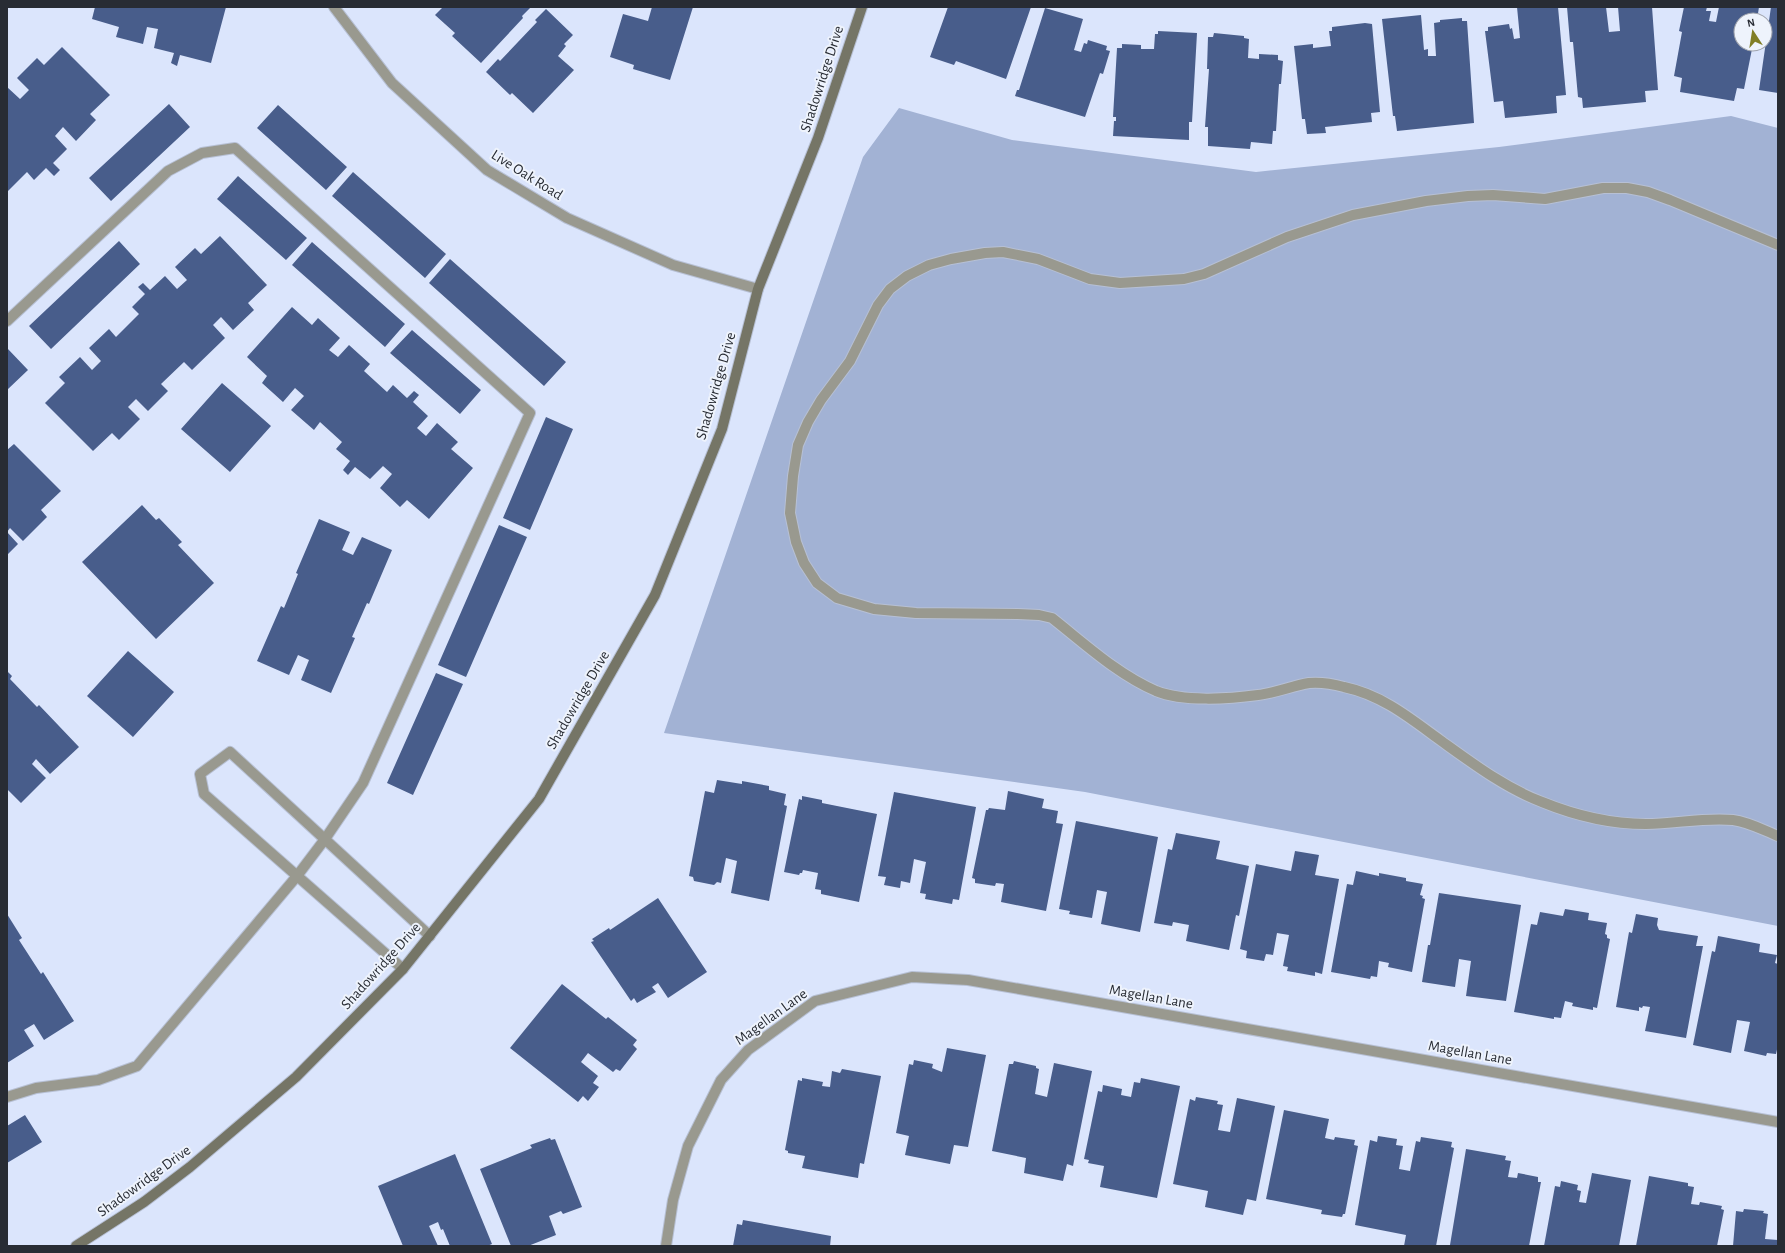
<svg xmlns="http://www.w3.org/2000/svg" width="1785" height="1253" viewBox="0 0 1785 1253" font-family="'Alegreya Sans',sans-serif">
<style>
.green{fill:#a2b2d4}
.building{fill:#485d8b}
.lines{fill:none;stroke-linecap:round;stroke-linejoin:round}
.service-casing{stroke:#b7c0d4;stroke-width:12}
.minor-casing{stroke:#b7c0d4;stroke-width:12}
.tertiary-casing{stroke:#b7c0d4;stroke-width:12}
.secondary-casing{stroke:#b7c0d4;stroke-width:12}
.service{stroke:#99998f;stroke-width:10}
.minor{stroke:#99998f;stroke-width:10}
.tertiary{stroke:#99998f;stroke-width:10}
.secondary{stroke:#757566;stroke-width:10}
.labels{text-anchor:middle;dominant-baseline:central;stroke-width:4;stroke-linejoin:round;paint-order:stroke}
.street-label{font-size:15px;fill:#282c34;stroke:#eef3fc}
</style>
<rect width="100%" height="100%" fill="#dbe5fc"/>
<!-- green -->
<path class="green" d="M899 108 1012 140 1256 172 1499 147 1731 116 1778 128V926L1085 792 664 733 863 157Z"/>
<!-- building -->
<path class="building" d="M95 7H226L211 63 180 55 177 66 171 63 174 53 154 48 158 29 147 27 143 44 116 37 119 27 92 19Z
M443 7H531L522 16 523 18 481 63 452 36 455 33 435 15Z
M652 7H693L670 80 633 69 634 65 610 57 623 14 648 21Z
M948 7H1031L1006 79 956 61 954 65 930 57Z
M1517 7H1558L1566 95 1556 96 1557 113 1505 118 1503 101 1494 102 1485 31H1488V27L1509 24 1510 29 1512 28 1514 39 1520 38Z
M1567 7H1606L1609 32 1620 31 1618 7H1652L1658 90 1645 91 1646 102 1583 108 1582 98 1578 97 1573 42H1570Z
M1684 7H1707L1706 11H1711L1709 21 1716 22 1719 7H1759L1757 20H1741V44H1753L1744 89 1737 88 1734 101 1680 92 1682 78 1674 76 1682 32 1679 31Z
M1771 7H1778V93L1759 90Z
M1045 8 1083 19 1074 50 1081 52 1084 43 1087 44 1088 40 1107 46 1106 50 1110 51 1103 74 1100 73 1085 117 1015 96 1017 90H1019Z
M546 9 573 35 564 44 566 46 558 56 574 70 533 113 512 93 510 95 486 72 498 59 500 61 537 22 535 20Z
M1421 15 1424 50 1428 49V56H1436L1434 23 1440 22V20L1462 18V21H1467L1474 123 1397 131 1395 116H1393L1382 19Z
M1365 23 1372 24 1380 112 1371 113 1372 122 1325 127 1326 133 1307 134 1305 119H1302L1294 46 1313 44V48L1331 46 1329 31H1332V27Z
M1158 31 1197 33 1192 122H1189V140L1113 136 1114 121H1116V117H1113L1117 48H1122V44L1141 45V49H1154L1155 34H1158Z
M1214 33 1244 36V38L1249 39 1248 58 1259 59V54L1278 55V60L1283 61 1281 84H1279L1276 131H1273L1272 144 1251 142 1250 149 1208 146V127H1205L1209 69H1207L1208 37H1213Z
M62 47 110 95 90 114 96 120 76 141 63 127 55 136 67 149 53 163 60 170 54 176 46 168 34 180 27 172 7 192V87L20 99 29 90 17 78 37 58 44 65Z
M169 104 190 127 111 201 89 178Z
M278 105 347 167 326 190 257 128Z
M353 172 446 254 425 278 332 196Z
M238 176 307 238 286 260 217 199Z
M220 236 267 285 248 303 254 310 233 330 221 317 213 325 225 338 192 370 184 362 161 384 168 391 148 411 136 399 128 407 140 419 119 440 112 433 93 451 45 403 65 383 59 377 80 357 92 370 101 361 89 348 109 329 116 337 139 314 132 307 145 294 138 287 143 283 150 290 165 276 177 289 187 280 175 267 195 248 201 254Z
M119 241 140 264 51 349 29 326Z
M312 242 405 324 385 347 292 265Z
M450 259 566 362 544 386 429 283Z
M292 307 312 325 318 318 340 338 329 350 338 357 349 345 370 364 364 371 387 392 393 385 407 398 414 391 419 395 413 402 428 416 417 428 426 436 437 423 458 442 451 449 473 468 429 519 407 500 400 507 380 488 392 474 383 466 370 479 355 467 348 475 343 470 350 461 336 449 342 442 320 422 314 430 291 410 304 396 295 388 283 402 262 383 267 376 247 357Z
M412 330 481 390 460 414 390 353Z
M7 348 28 370 7 390Z
M222 383 271 426 230 472 181 429Z
M546 417 573 429 530 530 503 518Z
M14 444 61 491 41 510 47 517 23 541 10 528 7 532V450Z
M142 505 156 520 159 518 182 542 178 545 214 583 156 639 82 562Z
M319 519 350 532 342 550 353 555 362 537 392 550 369 604 367 603 352 637 355 638 331 693 301 680 309 660 298 655 289 675 257 661 281 606 284 608 298 574 296 573Z
M499 525 527 537 466 677 438 665Z
M7 532 18 544 7 555Z
M128 651 174 692 133 737 87 696Z
M7 671 12 676 10 679 37 707 39 705 79 747 50 774 36 759 32 764 46 778 21 803 7 789Z
M436 673 463 684 413 795 387 783Z
M717 780 742 784V781L769 786V790L786 794 784 805 787 806 769 901 731 893 737 861 726 858 721 883 717 882 714 885 694 881 693 877 689 876 705 791 714 793Z
M1008 791 1044 799 1042 808 1058 811 1056 823 1063 824 1046 911 1001 902 1004 884 996 883 995 886 975 883V879L972 878 986 810H988L989 808 1005 810Z
M894 792 976 807 959 900 953 899 952 904 925 899 926 894 920 893 926 862 914 859 910 883 901 881 900 888 884 885 886 877 878 876Z
M802 796 822 800V803L877 814 859 902 821 894V890L815 889 818 873 803 870 802 873H800L799 875 784 872 799 799 802 800Z
M1076 821 1158 837 1140 932 1101 924 1107 892 1097 890 1092 918 1069 914 1070 911 1059 909Z
M1176 833 1220 841 1216 859 1249 866 1239 916 1236 915 1229 950 1186 941 1189 925 1173 922 1172 926 1154 923 1168 849 1172 850Z
M1295 851 1319 855 1315 875 1339 879 1322 974 1315 972V976L1287 971 1288 967 1283 966 1289 935 1277 933 1273 955 1266 954 1264 961 1246 958 1247 951 1240 949 1256 864 1291 871Z
M1356 871 1379 876V873L1406 878V881L1423 884 1420 895 1423 896 1422 898 1425 899 1412 972 1388 967 1389 963 1379 961 1377 977 1371 976 1370 979 1331 972 1347 884 1353 885Z
M1439 893 1521 905 1506 1001 1466 996 1471 961 1459 959 1455 987 1422 982 1428 945H1430Z
M658 898 707 972 668 998 658 983 652 987 656 992 637 1003 634 998 631 1001 591 942 594 941 592 939 609 928 610 930Z
M1565 909 1589 913 1588 920 1607 923 1605 934 1607 935V938L1610 939 1597 1008 1593 1007V1010L1572 1006 1573 1003 1565 1001 1561 1018 1554 1017V1019L1514 1012 1531 924 1537 925 1540 912 1563 916Z
M7 914 22 938 19 940 41 974 43 972 74 1021 44 1040 34 1024 24 1030 34 1046 7 1063Z
M1636 914 1658 918 1657 925 1659 930 1698 936 1696 946H1703L1686 1038 1645 1031 1650 1007 1643 1006 1642 1008 1639 1007V1011L1616 1007 1629 932 1632 933Z
M1718 936 1760 944 1759 952 1777 955 1775 963 1778 964V1045L1776 1054 1767 1053 1766 1056 1744 1051 1750 1022 1737 1020 1731 1053 1693 1045 1712 951 1715 952Z
M562 984 606 1019 608 1017 637 1040 633 1045 637 1049 620 1071 616 1069 613 1072 588 1053 581 1062 598 1076 593 1083 599 1087 588 1101 583 1096 578 1102 510 1048Z
M947 1048 986 1055 968 1147 954 1145 950 1164 905 1155 909 1136 896 1133 909 1064 913 1065 914 1060 933 1064 932 1068 942 1072Z
M1014 1061 1036 1066V1068L1039 1069 1035 1094 1047 1097 1054 1063 1092 1071 1073 1166 1067 1164 1063 1181 1024 1173 1026 1158 992 1151 1009 1064H1013Z
M842 1069 881 1076 864 1164 860 1163 858 1178 802 1168 805 1156 788 1153V1151L785 1150 798 1080 802 1081V1078L823 1082 822 1086 830 1087 832 1071 840 1073Z
M1141 1078 1180 1086 1157 1198 1100 1187 1104 1166 1088 1163 1089 1160 1084 1159 1098 1091 1102 1092 1103 1085 1122 1089 1121 1095 1131 1097 1134 1082 1140 1083Z
M1196 1097 1218 1101 1217 1104 1223 1105 1218 1130 1230 1132 1237 1098 1275 1106 1256 1201 1247 1199 1243 1215 1205 1207 1208 1191 1173 1184 1190 1099 1195 1101Z
M1284 1110 1329 1119 1325 1138 1334 1140 1335 1137 1355 1140 1354 1145 1358 1146 1345 1214H1343L1342 1217 1321 1214 1322 1210 1266 1199Z
M25 1115 42 1142 7 1163V1126Z
M1378 1136 1397 1139 1396 1145 1403 1146 1399 1169 1410 1171 1416 1141 1420 1142 1421 1137 1452 1142 1451 1147 1454 1148 1436 1246H1404L1406 1235 1355 1225 1370 1140 1377 1142Z
M550 1138 551 1140 555 1139 582 1207 563 1214 561 1211 549 1216 556 1235 528 1246H511L480 1169 532 1148 530 1145Z
M1466 1149 1506 1156 1505 1160 1511 1161 1508 1177 1517 1178 1518 1173 1538 1177V1182H1541L1529 1246 1450 1245Z
M455 1154 492 1244 487 1246H450L443 1229 441 1230 438 1222 429 1226 438 1246H403L378 1186Z
M1592 1173 1631 1180 1619 1246H1544L1555 1186 1560 1187 1561 1181 1578 1185 1577 1190 1581 1191 1579 1202 1586 1203Z
M1649 1176 1688 1183V1186L1694 1187 1691 1204 1699 1205 1700 1202 1722 1206 1721 1209 1724 1210 1717 1246H1636Z
M1744 1209 1764 1211 1763 1213 1768 1214 1765 1239 1778 1240V1246H1733L1736 1211 1743 1212Z
M743 1220 831 1236 830 1246H733L737 1224 742 1225Z"/>
<g class="lines">
<!-- service casing -->
<g class="service-casing">
<path id="service" d="M1778 245 1670 200 1648 192 1627 188H1603L1545 199 1493 195 1468 196 1426 201 1353 215 1287 237 1204 274 1184 279 1120 283 1090 279 1038 259 1003 252 985 253 951 259 929 265 907 276 890 289 878 305 850 361 821 400 808 422 798 445 793 476 790 513 796 542 804 563 817 583 837 598 874 609 916 613 1018 614 1039 615 1052 618C1085 644 1117 674 1156 691 1183 702 1229 699 1258 695 1275 693 1292 686 1309 683 1320 682 1333 684 1344 687 1382 695 1410 718 1440 740 1472 763 1505 788 1542 802 1574 815 1611 824 1646 824 1675 824 1704 817 1733 820 1749 822 1763 830 1778 836
M7 321 168 171 202 153 235 148 530 413 363 783 325 839 297 876 137 1066 98 1080 36 1088 7 1097
M403 969 204 794 200 774 230 752 430 936"/>
</g>
<!-- minor casing -->
<g class="minor-casing">
<path id="minor" d="M666 1246 673 1200 688 1146 721 1080 748 1050 815 1001 912 977 968 980 1778 1122"/>
</g>
<!-- tertiary casing -->
<g class="tertiary-casing">
<path id="tertiary" d="M334 7 392 83 487 170 567 218 673 265 758 289"/>
</g>
<!-- secondary casing -->
<g class="secondary-casing">
<path id="secondary" d="M76 1246 144 1202 190 1167 296 1077 403 969 539 799 655 595 722 429 758 289 818 138 862 7"/>
</g>
<!-- service -->
<use href="#service" class="service"/>
<!-- minor -->
<use href="#minor" class="minor"/>
<!-- tertiary -->
<use href="#tertiary" class="tertiary"/>
<!-- secondary -->
<use href="#secondary" class="secondary"/>
</g>
<g class="labels">
<!-- street labels -->
<g class="street-label">
<text transform="translate(822 79) rotate(-72)">Shadowridge Drive</text>
<text transform="translate(527 175) rotate(32)">Live Oak Road</text>
<text transform="translate(716 386) rotate(-74)">Shadowridge Drive</text>
<text transform="translate(578 700) rotate(-60)">Shadowridge Drive</text>
<text transform="translate(381 966) rotate(-48)">Shadowridge Drive</text>
<text transform="translate(1151 997) rotate(10)">Magellan Lane</text>
<text transform="translate(771 1017) rotate(-36)">Magellan Lane</text>
<text transform="translate(1470 1053) rotate(10)">Magellan Lane</text>
<text transform="translate(144 1181) rotate(-36)">Shadowridge Drive</text>
</g>
</g>
<!-- border -->
<rect width="1785" height="1253" fill="none" stroke="#282c34" stroke-width="16"/>
<!-- north arrow -->
<g transform="translate(1753 32) rotate(348)"><circle r="19" fill="#eef3fc" stroke="#9fa3ac"/>
<path d="M0-3L7 15L0 10L-7 15Z" fill="#817e26"/>
<text y="-6" font-size="11" font-weight="bold" text-anchor="middle" fill="#282c34">N</text>
</g>
</svg>
